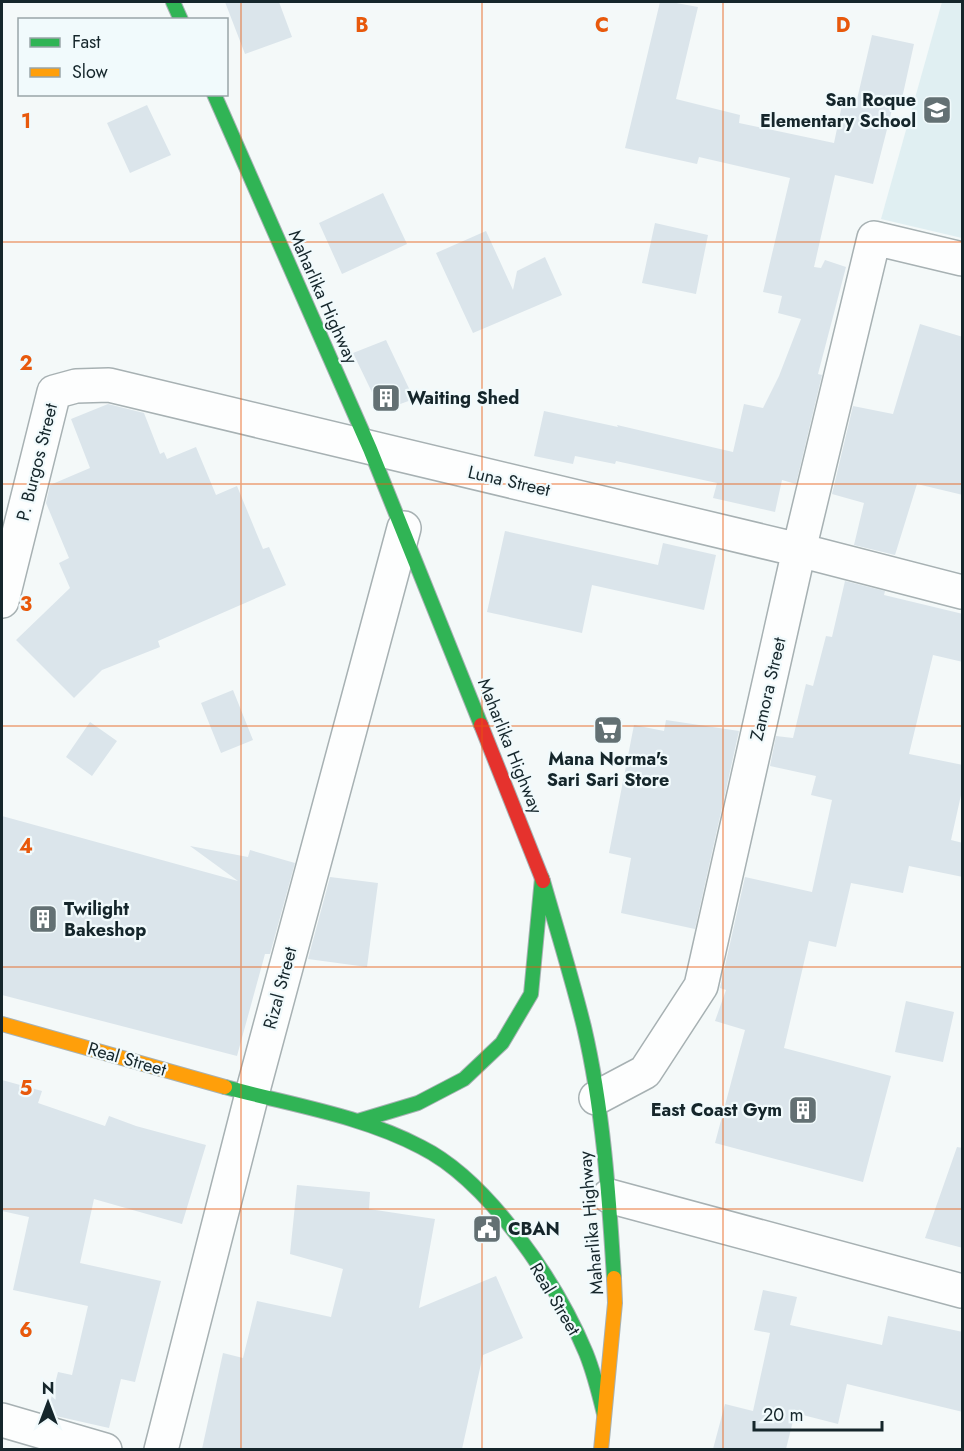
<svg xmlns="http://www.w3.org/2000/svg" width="964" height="1451" viewBox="0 0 964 1451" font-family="Jost,sans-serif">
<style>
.built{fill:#e0eff2}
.building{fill:#dbe5eb}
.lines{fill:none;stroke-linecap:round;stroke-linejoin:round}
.street-casing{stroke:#a7b1b3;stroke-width:36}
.fast-casing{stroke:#a7b1b3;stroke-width:16}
.slow-casing{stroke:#a7b1b3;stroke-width:16}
.jam-casing{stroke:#a7b1b3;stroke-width:16}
.street{stroke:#fdfefe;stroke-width:33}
.fast{stroke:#30b455;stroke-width:14}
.slow{stroke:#ff9f0a;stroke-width:14}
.jam{stroke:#e5322d;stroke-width:14}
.grid{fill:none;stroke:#e8590c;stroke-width:1.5;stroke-opacity:0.55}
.labels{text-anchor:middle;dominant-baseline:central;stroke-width:4.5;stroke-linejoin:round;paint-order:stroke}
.poi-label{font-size:18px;font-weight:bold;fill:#15262b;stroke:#f1fafc;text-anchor:start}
.street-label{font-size:18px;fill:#15262b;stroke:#f1fafc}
.grid-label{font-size:20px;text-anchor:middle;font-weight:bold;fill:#e8590c;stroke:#f1fafc;stroke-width:4.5;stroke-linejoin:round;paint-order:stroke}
</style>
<rect width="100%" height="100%" fill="#f4f9f9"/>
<!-- built -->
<path class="built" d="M942 2H962V238L881 219Z"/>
<!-- building -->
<path class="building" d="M225 2H279L292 37 245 54Z
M660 2H671L698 7 676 99 740 115 739 123 834 143 842 105 855 108 872 35 914 44 901 103 894 102 873 184 835 175 814 267 821 268 825 260 846 267 818 374 822 375 796 484 782 480 775 512 713 498 717 483 616 461 615 464 575 456 573 464 534 456 544 411 618 427 617 425 733 452 744 404 763 408 779 376 801 319 778 313 782 296 763 292 790 178 699 157 697 164 625 148Z
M147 105 171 155 130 173 107 123Z
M383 193 407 244 342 274 319 223Z
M655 223 708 235 696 294 642 283Z
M486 231 513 290 517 271 545 257 562 295 473 333 436 253Z
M920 324 963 337V495L917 484 895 555 854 545 864 503 832 494 853 406 893 414Z
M386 340 414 399 381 411 353 353Z
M108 404 144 413 160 454 164 452 167 459 196 447 216 495 237 486 263 549 269 547 286 585 158 641 160 647 102 670 74 698 16 640 70 588 59 563 69 558 46 503 50 485 90 468 71 419Z
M505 531 658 565 663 543 716 555 704 610 592 585 582 633 487 612Z
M845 581 885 591 884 595 963 614V662L933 655 909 754 963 765V786L951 840 963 843V877L909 866 903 893 851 883 836 947 809 941 784 1048 891 1076 863 1182 715 1143 745 1030 715 1021 726 990 720 988 745 877 812 892 832 800 811 795 816 776 770 766 776 736 793 738 806 684 813 686 826 636 832 637Z
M233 690 253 740 221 753 201 703Z
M666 720 739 731 695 929 621 913 631 858 609 853 634 725 664 731Z
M90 722 117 741 92 776 66 757Z
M2 816 238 881 190 846 248 857 250 850 295 863 270 954H265L237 1056 2 995Z
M330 877 378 883 367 967 308 959Z
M906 1001 954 1012 943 1062 895 1052Z
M2 1080 42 1091 38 1103 105 1126 109 1116 136 1126 206 1145 182 1224 94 1199 80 1263 161 1281 135 1382 121 1379 109 1428 47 1414 58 1372 72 1375 88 1306 13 1290 29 1217 2 1211Z
M957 1147 963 1148V1248L925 1238Z
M297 1185 370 1192 369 1209 435 1219 419 1308 496 1276 523 1338 483 1355 462 1449H202L223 1353 243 1358 257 1301 331 1317 343 1269 290 1254Z
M763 1290 797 1297 790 1325 882 1345 888 1316 963 1332V1412L847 1384 838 1424 795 1413 786 1449H713L725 1404 753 1411 770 1333 754 1330Z"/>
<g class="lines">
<!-- street casing -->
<g class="street-casing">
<path id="street" d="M2 601 54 392 76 386 109 385 799 550 962 592
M596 1098 645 1072 701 986 799 550 874 238 962 259
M609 1196 962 1291
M2 1420 105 1450
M161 1450 252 1094 404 528"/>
</g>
<!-- fast casing -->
<g class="fast-casing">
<path id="fast" d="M173 2 181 20
M214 94 370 449 481 725
M543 881C557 930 572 978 584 1027 603 1108 609 1195 614 1278
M225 1087C291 1105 360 1115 421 1147 489 1181 557 1283 586 1353 594 1373 599 1393 604 1414
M358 1121 418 1103 464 1079 502 1043 531 994 542 878"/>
</g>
<!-- slow casing -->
<g class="slow-casing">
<path id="slow" d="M2 1024 225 1087
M601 1450 615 1303 614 1278"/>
</g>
<!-- jam casing -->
<g class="jam-casing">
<path id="jam" d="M481 725 543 881"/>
</g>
<!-- street -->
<use href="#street" class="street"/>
<!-- fast -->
<use href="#fast" class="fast"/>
<!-- slow -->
<use href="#slow" class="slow"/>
<!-- jam -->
<use href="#jam" class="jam"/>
</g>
<!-- grid -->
<path class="grid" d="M241 2V1450M482 2V1450M723 2V1450M2 242H962M2 484H962M2 726H962M2 967H962M2 1209H962"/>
<!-- icons -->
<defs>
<g id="school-square" transform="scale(1.5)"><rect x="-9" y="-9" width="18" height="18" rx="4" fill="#637073" stroke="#f1fafc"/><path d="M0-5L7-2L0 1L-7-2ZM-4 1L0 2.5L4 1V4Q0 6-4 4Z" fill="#fff"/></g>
<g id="building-square" transform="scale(1.5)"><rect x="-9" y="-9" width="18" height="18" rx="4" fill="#637073" stroke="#f1fafc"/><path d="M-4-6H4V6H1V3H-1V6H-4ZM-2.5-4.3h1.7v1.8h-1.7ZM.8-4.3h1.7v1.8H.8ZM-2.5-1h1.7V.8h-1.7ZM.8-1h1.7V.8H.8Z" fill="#fff"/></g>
<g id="supermarket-square" transform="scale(1.5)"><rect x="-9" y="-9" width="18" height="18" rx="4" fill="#637073" stroke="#f1fafc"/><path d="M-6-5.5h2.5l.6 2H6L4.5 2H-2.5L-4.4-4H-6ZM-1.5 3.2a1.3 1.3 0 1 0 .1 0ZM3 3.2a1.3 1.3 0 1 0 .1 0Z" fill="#fff"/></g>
<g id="civic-square" transform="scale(1.5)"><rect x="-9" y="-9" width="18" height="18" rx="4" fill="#637073" stroke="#f1fafc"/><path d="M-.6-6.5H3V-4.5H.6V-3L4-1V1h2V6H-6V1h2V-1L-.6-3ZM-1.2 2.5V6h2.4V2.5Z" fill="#fff"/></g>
</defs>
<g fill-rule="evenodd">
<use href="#school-square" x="937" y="110"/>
<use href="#building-square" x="386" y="398"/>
<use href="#supermarket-square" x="608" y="730"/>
<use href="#building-square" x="43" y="919"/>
<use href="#building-square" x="803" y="1110"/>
<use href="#civic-square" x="487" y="1229"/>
</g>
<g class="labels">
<!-- poi labels -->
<g class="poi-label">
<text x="916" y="100" text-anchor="end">San Roque<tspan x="916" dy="21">Elementary School</tspan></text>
<text x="407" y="398">Waiting Shed</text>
<text x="608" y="759" text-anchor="middle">Mana Norma's<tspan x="608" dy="21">Sari Sari Store</tspan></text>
<text x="64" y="909">Twilight<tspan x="64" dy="21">Bakeshop</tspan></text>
<text x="782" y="1110" text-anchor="end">East Coast Gym</text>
<text x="508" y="1229">CBAN</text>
</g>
<!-- street labels -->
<g class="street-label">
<text transform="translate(323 297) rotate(66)">Maharlika Highway</text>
<text transform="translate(37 462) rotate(-76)">P. Burgos Street</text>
<text transform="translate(509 481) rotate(13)">Luna Street</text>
<text transform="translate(768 689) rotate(-77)">Zamora Street</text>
<text transform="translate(510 746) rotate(68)">Maharlika Highway</text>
<text transform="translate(280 988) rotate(-75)">Rizal Street</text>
<text transform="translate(127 1059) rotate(16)">Real Street</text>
<text transform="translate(591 1223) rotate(-95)">Maharlika Highway</text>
<text transform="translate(555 1299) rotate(59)">Real Street</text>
</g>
</g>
<g class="grid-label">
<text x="362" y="32">B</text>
<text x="602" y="32">C</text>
<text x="843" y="32">D</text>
<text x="26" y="128">1</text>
<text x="26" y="370">2</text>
<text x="26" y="611">3</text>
<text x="26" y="853">4</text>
<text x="26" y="1095">5</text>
<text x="26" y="1337">6</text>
</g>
<!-- border -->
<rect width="964" height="1451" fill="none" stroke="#15262b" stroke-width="6"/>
<!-- legend -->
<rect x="18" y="18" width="210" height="78" fill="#f1fafc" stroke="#99a5a8" stroke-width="1.5"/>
<rect x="30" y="38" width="30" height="9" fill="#30b455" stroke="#99a5a8" stroke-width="1.5"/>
<text x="72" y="48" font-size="18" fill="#15262b">Fast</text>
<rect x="30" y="68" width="30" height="9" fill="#ff9f0a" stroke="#99a5a8" stroke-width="1.5"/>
<text x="72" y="78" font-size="18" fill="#15262b">Slow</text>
<!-- north arrow -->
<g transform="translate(48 1403)" stroke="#f1fafc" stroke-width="4.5" paint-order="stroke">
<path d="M0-4.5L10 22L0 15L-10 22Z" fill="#15262b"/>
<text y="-9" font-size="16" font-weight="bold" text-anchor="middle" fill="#15262b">N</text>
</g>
<!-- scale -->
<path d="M754 1421v9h128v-9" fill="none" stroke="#15262b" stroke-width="3"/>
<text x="763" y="1421" font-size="18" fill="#15262b" stroke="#f1fafc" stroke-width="4.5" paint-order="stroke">20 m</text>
</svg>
